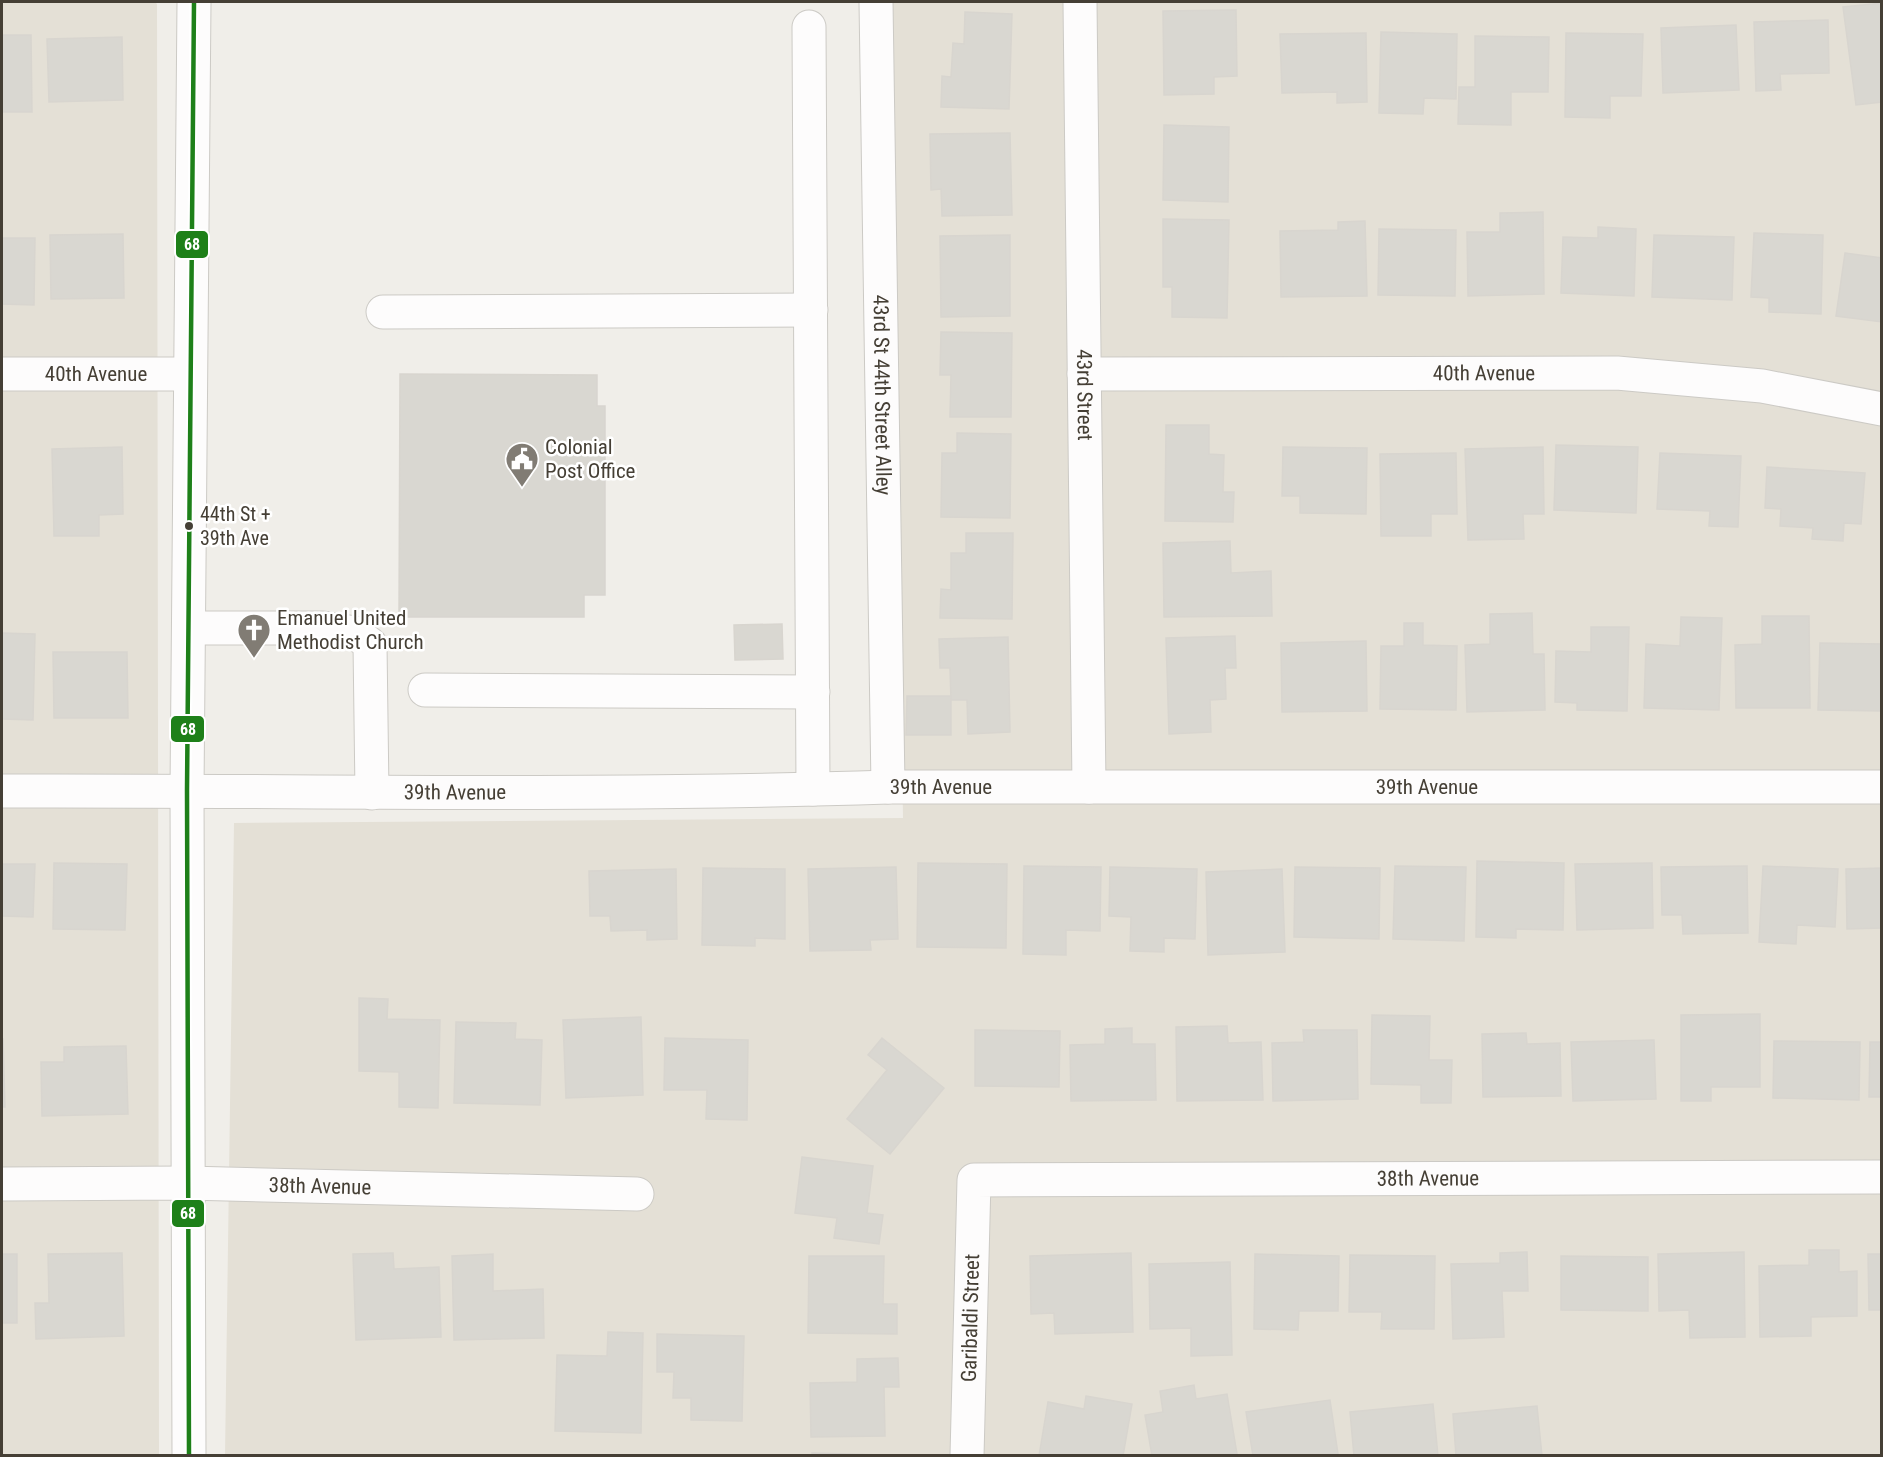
<svg xmlns="http://www.w3.org/2000/svg" width="1883" height="1457" viewBox="0 0 1883 1457" font-family="'Roboto Condensed',sans-serif">
<style>
.residential{fill:#e4e0d6}
.building{fill:#d9d7d1;stroke:#d8d5cf;stroke-width:1.5}
.lines{fill:none;stroke-linecap:round;stroke-linejoin:round}
.minor-casing{stroke:#cccac5;stroke-width:35}
.minor{stroke:#fdfcfc;stroke-width:33}
.bus-1-casing{stroke:#fff;stroke-width:9}
.bus-1{stroke:#1e8019;stroke-width:4.5}
.bus-dot{fill:#453f35;stroke:#fff;stroke-width:2}
.labels{text-anchor:middle;dominant-baseline:central;stroke-width:5;stroke-linejoin:round;paint-order:stroke}
.bus-label{font-size:20px;fill:#453f35;stroke:#fff;text-anchor:start}
.street-label{font-size:21px;fill:#453f35;stroke:#fff}
.poi-label{font-size:21px;fill:#453f35;stroke:#fff;text-anchor:start}
.line-badge{stroke:#fff;stroke-width:2}
.badge-label{font-size:16px;text-anchor:middle;font-weight:bold;fill:#fff}
</style>
<rect width="100%" height="100%" fill="#f0eee9"/>
<!-- residential -->
<path class="residential" d="M2 2H155L157 4 159 1455 2 1456Z
M892 2H1881V1455L225 1456 234 823 903 818Z"/>
<!-- building -->
<path class="building" d="M1882 3V102L1856 105 1843 7Z
M1236 10 1237 76 1214 77V94L1164 95 1163 11Z
M965 12 1012 14 1009 109 941 107 942 76 951 77 953 43 964 44Z
M1828 20 1829 73 1780 74 1781 90 1756 91 1754 22Z
M1736 25 1739 90 1663 93 1661 28Z
M1381 32 1457 34 1456 99 1424 98 1423 114 1379 113Z
M1366 33 1367 102 1337 103V92L1282 93 1280 34Z
M1566 33 1643 34 1641 96H1610V118L1565 117Z
M2 35H31L32 112H2Z
M1475 36 1549 37 1548 92H1511V125L1458 124 1459 87H1475Z
M122 37 123 100 49 102 47 39Z
M1164 125 1229 127 1228 202 1163 200Z
M1010 133 1012 215 942 216 941 189 931 190 930 134Z
M1543 212 1544 294 1468 296 1467 232H1500V213Z
M1163 219 1229 220 1227 318 1172 317V287H1163Z
M1365 221 1367 296 1281 297 1280 231 1338 230V222Z
M1598 227 1636 229 1634 296 1561 293 1563 237 1598 238Z
M1379 229 1456 230 1455 296 1378 295Z
M1754 233 1823 235 1821 314 1769 312V298L1751 297Z
M123 234 124 298 51 299 50 235Z
M1010 235V316L941 317 940 236Z
M1654 235 1734 237 1732 300 1652 297Z
M2 238H35L34 305 2 304Z
M1845 253 1882 258V322L1836 316Z
M941 332 1012 333 1011 417H950L951 375H940Z
M400 374 597 375V406H605V595H584V617H399Z
M1166 425H1209V454L1224 455 1223 492H1234L1233 522 1165 521Z
M957 433 1011 434 1010 518 941 517 942 453H957Z
M1556 445 1638 447 1636 513 1554 510Z
M122 447 123 514 99 515V536H54L52 449Z
M1283 447 1367 448 1366 514 1300 513V496H1282Z
M1543 447 1544 514H1523L1524 539 1468 540 1465 449Z
M1456 453 1457 514H1431V536H1381L1380 454Z
M1660 453 1741 456 1738 527 1709 526 1710 511 1657 509Z
M1767 467 1865 473 1861 524 1844 523 1843 541 1812 539 1813 528 1780 526 1781 509 1765 508Z
M966 533H1013L1012 619 940 618 941 589 951 590V553H966Z
M1230 541 1231 573 1271 571 1272 616 1164 617 1163 543Z
M1532 613 1533 654H1544L1545 710 1467 712 1465 645 1490 644V614Z
M1762 616H1809L1810 708H1736L1735 645 1762 644Z
M1681 617 1722 618 1719 710 1644 708 1646 644 1680 646Z
M1404 623H1423V645L1457 646 1456 710 1380 709 1381 646H1404Z
M782 624 783 659 735 660 734 625Z
M1591 627H1629L1627 711 1577 710V703L1555 702 1556 651 1591 652Z
M2 633 35 634 33 720 2 719Z
M1235 636 1236 668H1225L1226 699 1210 700 1211 732 1169 734 1166 638Z
M1008 637 1010 732 968 734 967 700H951L950 668H940L939 639Z
M1366 641 1367 711 1282 712 1281 643Z
M1820 643 1882 644V711L1818 710Z
M53 652H127L128 718H54Z
M907 696H951V735H906Z
M1477 861 1564 863 1563 930 1516 929V938L1476 937Z
M54 863 127 864 125 930 53 929Z
M918 863 1007 864 1006 948 917 947Z
M1652 863 1653 928 1577 930 1575 864Z
M2 864H35L33 917 2 916Z
M1024 866 1101 867 1100 931 1066 930V955L1023 954Z
M1395 866 1466 867 1464 941 1393 939Z
M1747 866 1748 933 1683 934 1682 915H1662L1661 867Z
M1763 866 1838 869 1835 927 1797 925 1796 944 1759 942Z
M896 867 898 939 870 940 871 950 810 951 808 869Z
M1110 867 1197 869 1195 939 1164 938V952L1130 951 1131 917 1109 916Z
M1295 867 1380 868 1379 939 1294 937Z
M703 868 785 869V939L755 938V946L702 945Z
M1882 868V928L1847 929 1846 869Z
M676 869 677 939 647 940V930L611 931 610 916H590L589 871Z
M1282 869 1285 952 1208 955 1206 872Z
M359 998 388 999 387 1019 440 1020 438 1108 399 1107V1072L359 1071Z
M1760 1014V1087H1711V1101H1681V1015Z
M1372 1015 1430 1016 1429 1060H1452L1451 1103H1421V1085L1371 1084Z
M641 1017 643 1095 566 1098 563 1020Z
M456 1022 516 1023 515 1039 542 1040 540 1105 454 1103Z
M1227 1026 1228 1043 1261 1042 1263 1100 1177 1101 1176 1027Z
M1132 1028V1044H1155L1156 1100 1071 1101 1070 1045 1105 1044V1029Z
M975 1030 1060 1031 1059 1087 975 1086Z
M1303 1030H1357L1358 1099 1273 1101 1272 1043 1304 1042Z
M1526 1033 1527 1044 1560 1043 1561 1096 1483 1097 1482 1034Z
M665 1038 748 1040 747 1120 706 1119 707 1090H664Z
M882 1038 944 1088 890 1154 847 1119 887 1070 868 1055Z
M2 1039H3L5 1107H2Z
M1654 1040 1656 1099 1573 1101 1571 1042Z
M1774 1041 1860 1042 1859 1100 1773 1098Z
M1870 1042H1882V1097H1869Z
M126 1046 128 1114 42 1116 41 1062H64V1047Z
M802 1157 873 1166 867 1213 883 1215 879 1244 834 1238 837 1218 795 1213Z
M1809 1250H1839V1272L1857 1271V1316L1811 1317V1336L1760 1337 1759 1266 1809 1265Z
M1527 1252 1528 1291H1502L1504 1337 1453 1339 1451 1264 1500 1263V1253Z
M1744 1252 1745 1337 1690 1338 1689 1310 1659 1311 1658 1254Z
M122 1253 124 1336 36 1339 35 1303H49L48 1254Z
M393 1253 394 1269 439 1267 441 1337 356 1340 353 1254Z
M1131 1253 1133 1332 1055 1334 1054 1313 1031 1314 1030 1256Z
M2 1254H17V1323H2Z
M493 1254V1291L543 1289 544 1338 454 1340 452 1256Z
M1255 1254 1339 1256 1338 1311H1299L1298 1330 1254 1329Z
M1868 1254H1882V1310H1869Z
M1350 1255 1435 1256 1434 1329H1381L1382 1312H1349Z
M809 1256H884L883 1304H897V1334L808 1333Z
M1561 1256 1648 1257V1311L1561 1310Z
M1230 1262 1232 1355 1191 1356V1328L1150 1329 1149 1264Z
M608 1332 643 1333 641 1433 555 1431 557 1355 607 1356Z
M657 1334 744 1336 742 1421 691 1420V1398H673L674 1372H657Z
M898 1358 899 1387H884L885 1436 811 1437 810 1383 857 1382V1359Z
M1194 1385 1196 1399 1227 1394 1237 1454 1152 1456 1145 1415 1163 1412 1160 1391Z
M1086 1396 1132 1404 1123 1456H1039L1048 1402 1084 1409Z
M1330 1400 1338 1454 1253 1456 1246 1412Z
M1433 1404 1438 1456H1354L1350 1412Z
M1537 1406 1542 1456H1456L1453 1414Z
M812 1453 881 1455V1456H812Z"/>
<g class="lines">
<!-- minor casing -->
<g class="minor-casing">
<g id="minor">
<path id="s1" d="M876 2 888 787"/>
<path id="s2" d="M1080 2 1089 787"/>
<path d="M809 27 813 789"/>
<path d="M383 312 811 310"/>
<path id="s3" d="M2 374H190"/>
<path id="s4" d="M1084 374 1617 373 1762 386 1882 409"/>
<path d="M189 628H323L355 633 370 644 372 793"/>
<path d="M425 690 813 692"/>
<path id="s5" d="M2 791C297 790 593 797 888 787H1882"/>
<path id="s6" d="M2 1184 187 1183 637 1194"/>
<path d="M189 1456 187 790 194 2"/>
<path id="s7" d="M967 1456 974 1180 1882 1177"/>
</g>
</g>
<!-- minor -->
<use href="#minor" class="minor"/>
<!-- bus-1 casing -->
<g class="bus-1-casing">
<path id="bus-1" d="M189 1456 187 790 194 2"/>
</g>
<!-- bus-1 -->
<use href="#bus-1" class="bus-1"/>
</g>
<!-- icons -->
<defs>
<g id="civic-pin" transform="scale(1.725)"><path d="M0 17L-7.5 6A9.5 9.5 0 1 1 7.5 6Z" fill="#817c74" stroke="#fff"/><path d="M-.6-6.5H3V-4.5H.6V-3L4-1V1h2V6H-6V1h2V-1L-.6-3ZM-1.2 2.5V6h2.4V2.5Z" fill="#fff"/></g>
<g id="church-pin" transform="scale(1.725)"><path d="M0 17L-7.5 6A9.5 9.5 0 1 1 7.5 6Z" fill="#817c74" stroke="#fff"/><path d="M-1.2-6h2.4v3.5h3.3v2.4h-3.3V6h-2.4V-.1h-3.3v-2.4h3.3Z" fill="#fff"/></g>
</defs>
<g fill-rule="evenodd">
<use href="#civic-pin" x="522" y="459"/>
<use href="#church-pin" x="254" y="630"/>
</g>
<!-- markers -->
<circle class="bus-dot" cx="189" cy="526" r="5"/>
<g class="labels">
<!-- bus labels -->
<g class="bus-label">
<text x="200" y="514">44th St +<tspan x="200" dy="24">39th Ave</tspan></text>
</g>
<!-- street labels -->
<g class="street-label">
<text stroke="none"><textPath href="#s4" startOffset="400">40th Avenue</textPath></text>
<text stroke="none"><textPath href="#s3" startOffset="94">40th Avenue</textPath></text>
<text stroke="none"><textPath href="#s1" startOffset="393">43rd St 44th Street Alley</textPath></text>
<text stroke="none"><textPath href="#s2" startOffset="393">43rd Street</textPath></text>
<text stroke="none"><textPath href="#s5" startOffset="939">39th Avenue</textPath></text>
<text stroke="none"><textPath href="#s5" startOffset="1425">39th Avenue</textPath></text>
<text stroke="none"><textPath href="#s5" startOffset="453">39th Avenue</textPath></text>
<text stroke="none"><textPath href="#s7" startOffset="730">38th Avenue</textPath></text>
<text stroke="none"><textPath href="#s6" startOffset="318">38th Avenue</textPath></text>
<text stroke="none"><textPath href="#s7" startOffset="138">Garibaldi Street</textPath></text>
</g>
<!-- poi labels -->
<g class="poi-label">
<text x="545" y="447">Colonial<tspan x="545" dy="24">Post Office</tspan></text>
<text x="277" y="618">Emanuel United<tspan x="277" dy="24">Methodist Church</tspan></text>
</g>
</g>
<g class="line-badge">
<rect x="175" y="230" width="34" height="29" rx="6" fill="#1e8019"/>
<rect x="170" y="715" width="35" height="28" rx="6" fill="#1e8019"/>
<rect x="171" y="1199" width="34" height="29" rx="6" fill="#1e8019"/>
</g>
<g class="badge-label">
<text x="192" y="250">68</text>
<text x="188" y="735">68</text>
<text x="188" y="1219">68</text>
</g>
<!-- border -->
<rect width="1883" height="1457" fill="none" stroke="#453f35" stroke-width="6"/>
</svg>
